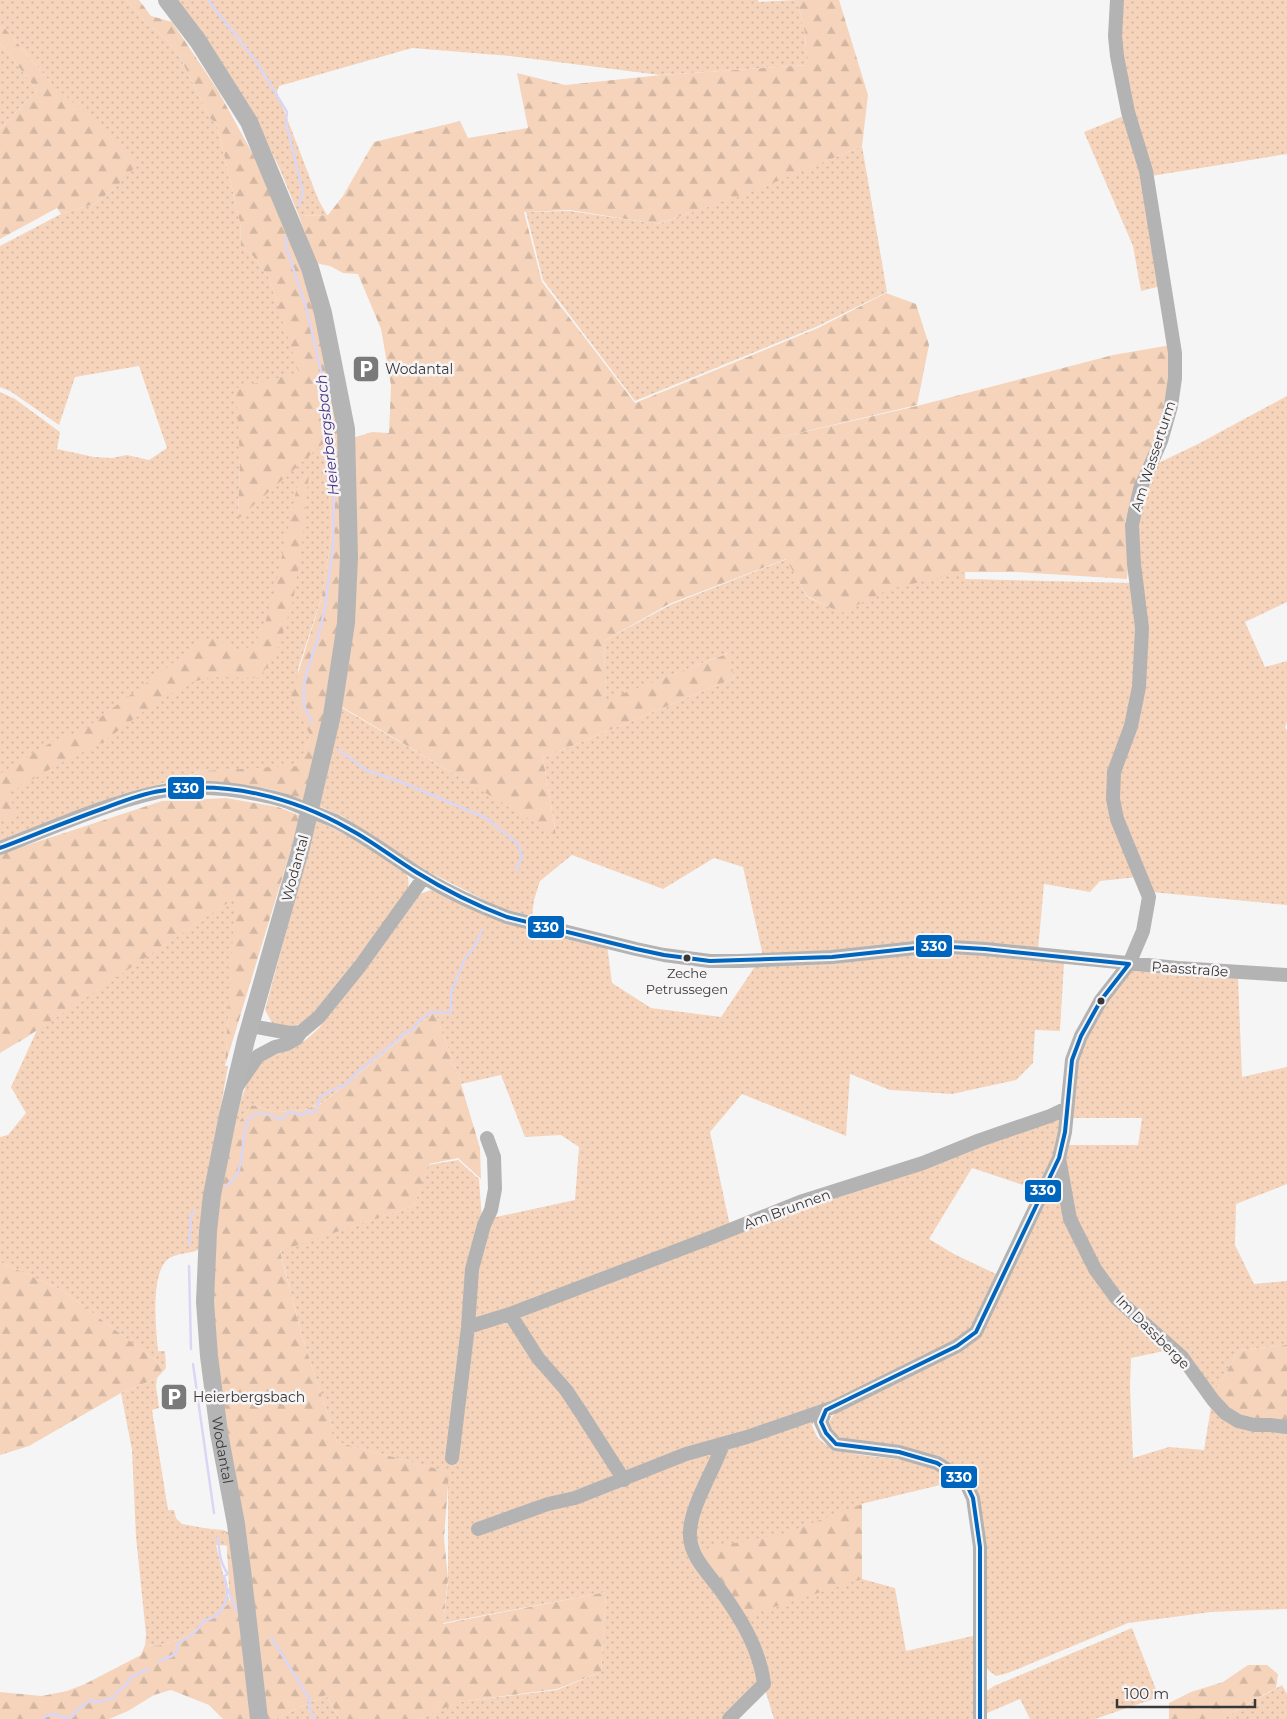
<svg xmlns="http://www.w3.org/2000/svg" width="1287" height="1719" viewBox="0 0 1287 1719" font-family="Montserrat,sans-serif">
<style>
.grass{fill:url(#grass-dots)}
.forest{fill:url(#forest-firs)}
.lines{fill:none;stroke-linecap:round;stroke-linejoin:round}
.stream{stroke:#dad6f5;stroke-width:2.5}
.minor{stroke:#b3b3b3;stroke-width:14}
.major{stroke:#b6b5b5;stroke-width:18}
.minor-bridge{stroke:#b3b3b3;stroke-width:14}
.bus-1-casing{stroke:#f7f4f5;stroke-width:8}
.bus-1{stroke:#0065bd;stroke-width:4}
.bus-dot{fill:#393838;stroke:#f7f4f5;stroke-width:2}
.labels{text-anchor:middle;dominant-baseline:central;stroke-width:5;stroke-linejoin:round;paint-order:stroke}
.bus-label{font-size:13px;fill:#393838;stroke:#f7f4f5}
.poi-label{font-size:14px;fill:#393838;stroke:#f7f4f5;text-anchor:start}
.street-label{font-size:14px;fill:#393838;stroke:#f7f4f5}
.water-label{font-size:15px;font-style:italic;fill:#473385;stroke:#f7f4f5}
.line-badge{stroke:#f7f4f5;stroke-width:2}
.badge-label{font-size:14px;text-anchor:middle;font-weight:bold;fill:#fff}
</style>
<defs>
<pattern id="grass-dots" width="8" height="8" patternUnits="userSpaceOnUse" patternTransform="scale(1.25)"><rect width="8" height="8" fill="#f5d4bb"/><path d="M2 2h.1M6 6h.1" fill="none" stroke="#d3b7a2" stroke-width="1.8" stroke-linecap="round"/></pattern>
<pattern id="forest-firs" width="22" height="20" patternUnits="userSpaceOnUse" patternTransform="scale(1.25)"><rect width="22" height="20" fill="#f5d4bb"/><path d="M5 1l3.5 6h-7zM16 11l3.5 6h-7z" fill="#d3b7a2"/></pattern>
</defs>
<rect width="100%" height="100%" fill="#f6f5f5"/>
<!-- grass -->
<path class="grass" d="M0 0H126L145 21 166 39 178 53 210 118 217 125 240 222 241 246 253 256 269 278 300 373 240 458 238 518 325 441 332 531 322 596 298 669 300 713 310 735 299 767 201 771 126 795 0 842V392L15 399 60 432 57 449 94 457 112 458 127 455 149 460 167 448 139 366 75 377 59 425 10 391 0 387V246L61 214 94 204 114 189 125 176 51 83 3 26 0 31Z
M176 0H758L759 2 797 0 805 33 807 65 660 75 510 56 412 48 279 86 277 92 318 199 327 215 299 216 279 167 245 101Z
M1120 0H1287V154L1151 176 1129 101 1118 17Z
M0 43 37 90 0 129Z
M1126 115 1142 170 1161 286 1141 291 1133 246 1084 132Z
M862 146 887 292 816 327 635 401 543 280 526 212 570 211 658 224 745 194Z
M1287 396V602L1245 622 1265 667 1287 661V722L1285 727 1287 731V905L1151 892 1119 819 1116 773 1142 688 1134 526 1152 466 1198 444Z
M787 559 807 597 841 612 890 588 965 571V579L1134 583 1138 626 1137 686 1110 770 1138 877 1100 881 1090 892 1044 884 1038 950 763 956 743 867 714 858 663 889 572 855 540 881 534 900 532 916 500 908 425 870 342 816 314 804 339 706 556 834 543 758 734 678 728 653 606 701 604 641 670 605Z
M316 820 360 842 405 872C409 878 409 882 408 889L358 957 315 1011 303 1023 293 1026H278L272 1023 265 1010Z
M431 890 607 945 612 983 651 1008 721 1017 756 965 937 950 1064 963 1060 1031 1035 1030 1033 1063 1016 1080 952 1094 890 1090 850 1074 846 1136 742 1094 710 1132 730 1226 1063 1114 1053 1159 1038 1190 972 1168 929 1239 954 1254 998 1275 969 1333 826 1406 812 1425C814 1430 816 1436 819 1439 840 1461 906 1454 935 1468 941 1471 948 1477 953 1482L861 1504 862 1579 895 1588 906 1651 977 1635V1719H774L763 1683 723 1719H420L457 1702 557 1690 601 1672 606 1592 443 1623 448 1584V1472L337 1442 302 1336 280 1250 414 1206 428 1165 458 1160 479 1179 482 1220 575 1200 579 1147 561 1135 525 1137 501 1075 461 1084 435 1012 322 1103 303 1110 276 1112 252 1105 229 1135 247 1083 258 1065 265 1059 292 1048 307 1039 319 1028 367 968 420 894Z
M236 897 225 1066H228L205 1195 200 1247 198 1250C188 1254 177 1253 168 1259 150 1274 156 1329 158 1351H165L166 1368 62 1290 0 1262V1137L8 1135 26 1113 11 1087 37 1030Z
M1134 970 1238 977 1242 1077 1287 1067V1184L1236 1204 1235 1245 1254 1284 1287 1281V1345L1239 1350 1214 1394 1120 1297 1076 1228 1063 1166 1066 1145H1138L1142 1118H1071L1075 1063 1100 1012 1128 974Z
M1054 1174 1091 1269 1169 1350 1131 1358 1130 1388 1133 1458 1169 1447 1204 1450 1211 1407 1287 1429V1609L1211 1612 1128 1623 1008 1673 996 1676 988 1670 985 1662 976 1491 964 1471 938 1457 845 1442 830 1432 829 1422 835 1413 965 1347Z
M157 1378 156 1386 159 1408 152 1410 168 1510H174L176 1518 182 1524 226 1532 232 1546 216 1545 230 1603C208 1620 175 1651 145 1645L146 1634 136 1537 132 1450 121 1393Z
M1132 1628 1159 1697 1095 1719H1030L1020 1699 985 1714V1692L994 1686Z
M1282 1685 1287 1694V1719H1222Z
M326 1695 340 1719H275Z"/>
<!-- forest -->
<path class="forest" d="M126 0H139L151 16 172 22 217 89 255 158 275 200 311 295 339 429 347 522 340 638 308 802 270 789 208 783 164 784 201 771 299 766 310 735 291 696 322 596 332 531 325 442 238 519 240 458 236 388 299 373 269 278 253 256 241 246 240 222 217 125 210 118 178 53 166 39 145 21Z
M797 0H839L868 95 862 146 744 195 657 224 570 210 524 212 542 282 635 403 818 328 886 293 916 304 929 345 917 405 761 442 917 406 1113 355 1171 345 1167 405 1125 521 1129 557 1127 579 1017 572H965L890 589 841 613 807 596 786 559 669 604 604 641 606 700 729 653 734 678 543 758 556 835 339 705 349 439 372 432 389 433 391 385 381 329 358 274 343 273 330 266 316 263 299 216 328 215 343 196 374 142 460 121 468 138 528 128 517 73 565 85 662 75 807 65 805 33Z
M3 26 51 83 140 162 114 189 94 204 61 214 57 208 0 239V129L37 90 0 43V31Z
M309 473 302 546 293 601 276 654 259 678 211 677 193 682 155 703 103 742 57 765 9 793 17 817 0 821V774L52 742 82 731 184 655 203 639 214 638 227 643 233 648 242 651 254 644 264 627 273 597 299 478Z
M226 798 278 807 301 816 225 1066 235 898 27 1037 0 1053V854L162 801Z
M435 1012 461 1084 480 1148 481 1179 458 1158 429 1164 414 1206 280 1251 302 1336 337 1442 449 1472 444 1538 448 1579 443 1624 606 1592 601 1672 557 1689 458 1702 420 1719H340L326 1695 275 1719H264L248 1545 220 1395 213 1306V1252L219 1189 229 1135 252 1105 276 1112 303 1110 321 1104Z
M0 1262 62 1290 166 1368 157 1378 121 1393 29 1446 0 1455Z
M1287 1345V1425L1260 1422 1228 1413 1214 1394 1239 1350Z
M862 1504V1579L742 1617 695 1551 786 1533Z
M203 1528 223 1530 231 1534 250 1700V1719H223L209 1705 171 1690 154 1695 128 1711 109 1719H0V1692L42 1696 67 1691 85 1684 141 1655 145 1645C175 1651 208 1620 230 1603L226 1532Z
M1248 1665H1267L1278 1674 1276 1688 1222 1719H1169V1703L1191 1692 1223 1682Z"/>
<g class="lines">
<!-- stream -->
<path class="stream" d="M208 0 256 61 287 112 286 123 303 192 299 205
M285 237 287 250 306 307 321 371 334 484 333 548 325 608 317 642 308 668 304 685V706L312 722
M339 750 366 770 406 784 486 818 518 844 522 856 516 870
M226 1186C230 1182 235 1179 237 1174 250 1152 231 1094 281 1120L288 1112 303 1115 307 1111 312 1113 316 1111 320 1097 334 1089 344 1086 360 1070 402 1036 403 1033 411 1031 421 1019 431 1012 451 1013V993L465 958 474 948 482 930
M189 1245 191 1215 195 1211
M189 1266 191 1349
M193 1364 214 1513
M228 1589 236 1611
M271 1637 310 1700 309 1708 315 1719
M159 1661 172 1656 177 1651V1644C188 1638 198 1632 203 1621 226 1616 231 1595 224 1576L228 1574C220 1563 219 1552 218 1538
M43 1719 46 1716 55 1714 64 1718 73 1716 76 1711 91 1700 97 1702 113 1698 118 1691 126 1685 131 1677 148 1669"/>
<!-- minor -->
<path class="minor" d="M335 821C366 837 394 858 423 877 450 893 478 906 507 917L636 949 664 955 710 961H740L832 957 934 946 985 949 1178 968 1287 975
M0 848C52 828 104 804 158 792 199 783 246 790 286 801
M250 1026 290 1033 301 1032
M238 1085 258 1056 275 1047 287 1044 296 1039 301 1032 319 1017 360 966 424 877
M1059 1158 1070 1219 1095 1269 1117 1299 1182 1357 1213 1400 1225 1413 1238 1421 1254 1425H1270L1287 1427
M510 1314 538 1358 566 1390 580 1411 624 1480
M468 1327 510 1314 710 1238 800 1202 923 1163 980 1140 1050 1116 1067 1108
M826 1410 821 1422 826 1433 836 1444 899 1452 937 1463 965 1481 973 1498 980 1547V1719
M723 1444C714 1471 688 1509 690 1537 691 1559 712 1577 724 1595 743 1622 760 1651 764 1684L729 1719
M452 1458 468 1327 472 1269 484 1225 491 1210 495 1189 494 1157 487 1138
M478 1529 548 1504 575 1498 686 1454 747 1437 834 1407 957 1346 976 1332 1059 1158 1065 1132 1072 1060 1081 1036 1101 1000 1129 964 1143 931 1149 897 1117 819 1113 799 1114 772 1131 726 1139 687 1142 628 1134 564 1132 525 1140 489 1161 441 1171 406 1175 378V353L1146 171 1128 112 1117 56 1115 36 1117 0"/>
<!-- major -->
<path class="major" id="s1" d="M167 0 198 41 249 122 310 268 323 313 346 429 349 557 346 623 332 715 301 847 246 1040 228 1115 212 1195 208 1231 205 1302 209 1356 219 1433 236 1524 242 1570 259 1719"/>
<!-- minor-bridge -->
<path class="minor-bridge" d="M286 801 335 821"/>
<!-- bus-1 casing -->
<g class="bus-1-casing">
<path id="bus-1" d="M0 848C34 835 68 821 102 809 121 802 140 794 160 791 225 780 293 797 349 829 372 841 393 858 416 872 445 890 475 905 507 917L636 949 664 955 710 961 832 957 934 946 985 949 1129 964
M980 1719V1547L973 1498 965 1481 937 1463 899 1452 836 1444 826 1433 821 1422 826 1410 957 1346 976 1332 1059 1158 1065 1132 1072 1060 1081 1036 1101 1000 1129 964"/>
</g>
<!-- bus-1 -->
<use href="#bus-1" class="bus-1"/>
</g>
<!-- icons -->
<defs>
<g id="parking-square" transform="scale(1.4375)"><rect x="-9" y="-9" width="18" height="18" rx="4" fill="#7b7a7a" stroke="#f7f4f5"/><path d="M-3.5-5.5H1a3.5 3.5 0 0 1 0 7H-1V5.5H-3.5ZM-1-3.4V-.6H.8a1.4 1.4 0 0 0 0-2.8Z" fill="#fff"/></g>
</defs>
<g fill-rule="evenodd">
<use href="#parking-square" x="366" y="369"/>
<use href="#parking-square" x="174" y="1397"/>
</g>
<!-- markers -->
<g class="bus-dot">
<circle cx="687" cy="958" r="4.5"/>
<circle cx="1101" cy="1001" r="4.5"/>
</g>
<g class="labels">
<!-- bus labels -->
<g class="bus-label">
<text x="687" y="973">Zeche<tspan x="687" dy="16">Petrussegen</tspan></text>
</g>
<!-- poi labels -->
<g class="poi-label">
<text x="385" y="369">Wodantal</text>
<text x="193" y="1397">Heierbergsbach</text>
</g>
<!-- street labels -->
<g class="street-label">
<text transform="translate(1153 456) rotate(-72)">Am Wasserturm</text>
<text transform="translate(295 868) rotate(-75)">Wodantal</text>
<text transform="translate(1190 969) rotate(4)">Paasstraße</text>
<text transform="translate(787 1209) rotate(-20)">Am Brunnen</text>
<text transform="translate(1153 1332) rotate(45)">Im Dassberge</text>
<text stroke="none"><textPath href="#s1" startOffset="1509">Wodantal</textPath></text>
</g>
<!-- water labels -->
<g class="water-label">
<text transform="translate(327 435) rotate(-96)">Heierbergsbach</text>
</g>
</g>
<g class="line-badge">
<rect x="167" y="776" width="38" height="24" rx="5" fill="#0065bd"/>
<rect x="527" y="915" width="38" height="24" rx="5" fill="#0065bd"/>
<rect x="915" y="934" width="38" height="24" rx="5" fill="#0065bd"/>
<rect x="1024" y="1179" width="38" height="24" rx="5" fill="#0065bd"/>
<rect x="940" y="1465" width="38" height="24" rx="5" fill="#0065bd"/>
</g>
<g class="badge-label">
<text x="186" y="793">330</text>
<text x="546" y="932">330</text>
<text x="934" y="951">330</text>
<text x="1043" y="1195">330</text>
<text x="959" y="1482">330</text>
</g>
<!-- scale -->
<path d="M1117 1699v8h138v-8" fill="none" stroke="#393838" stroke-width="2.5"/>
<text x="1124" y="1699" font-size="15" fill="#393838" stroke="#f7f4f5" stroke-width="4" paint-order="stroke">100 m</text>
</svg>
